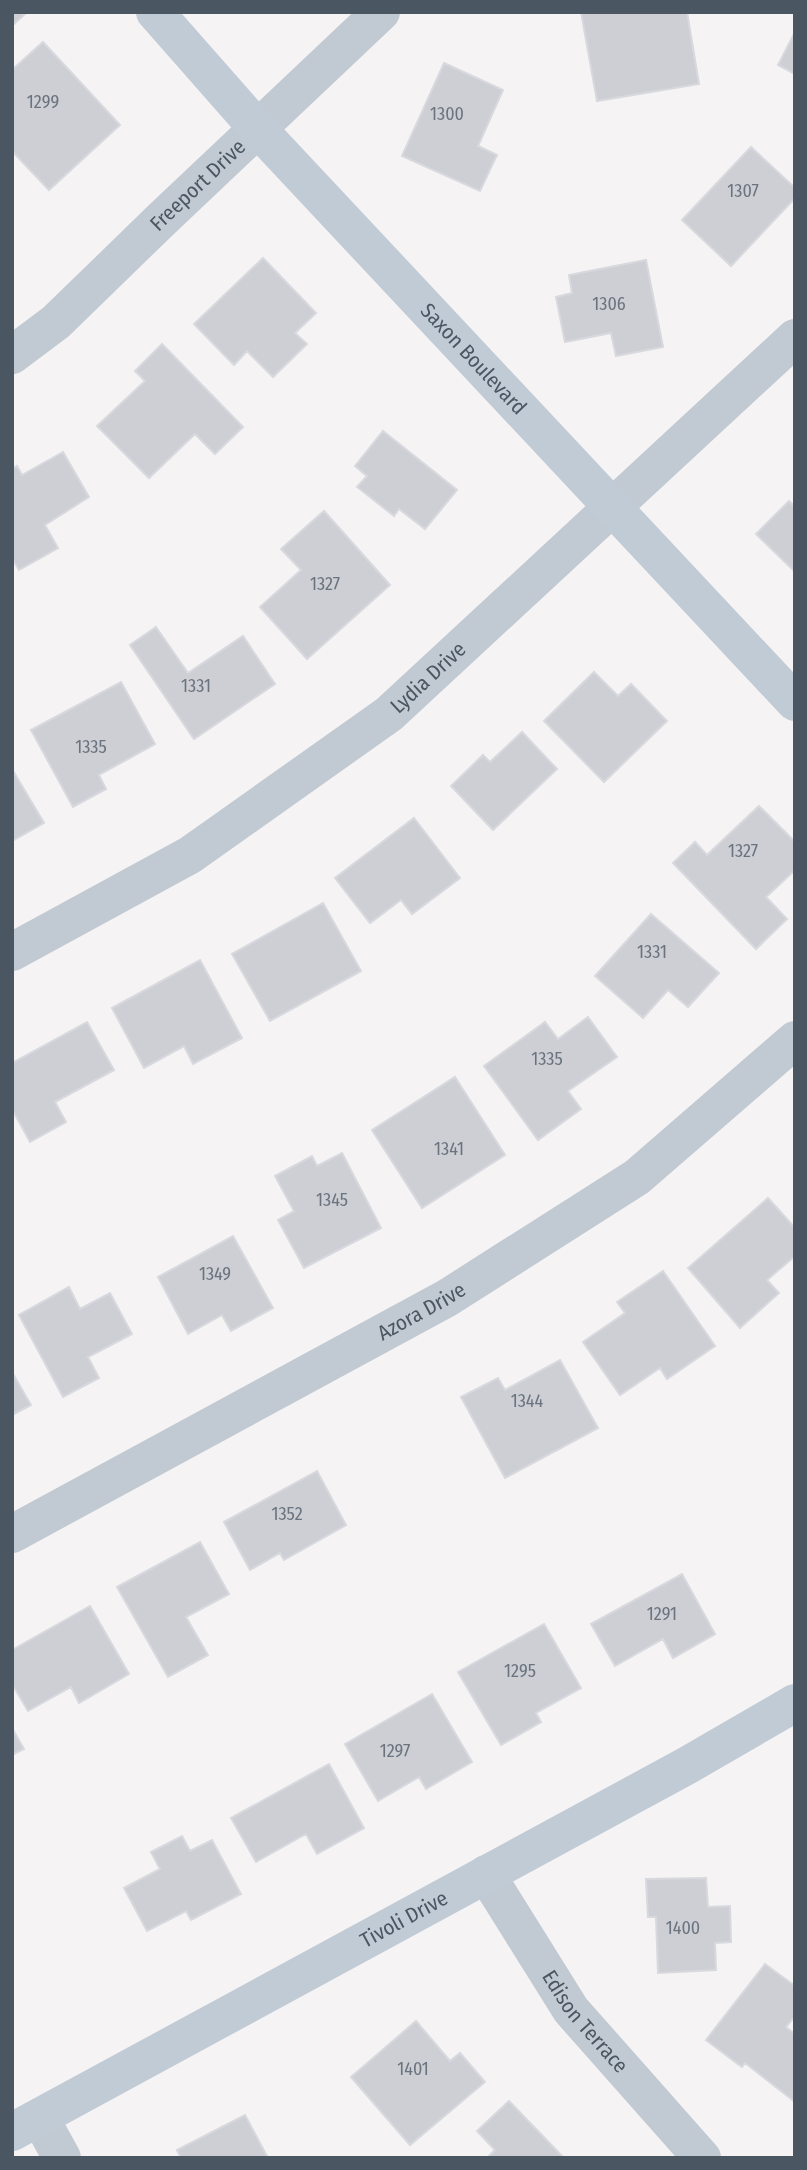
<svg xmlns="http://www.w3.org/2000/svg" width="807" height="2170" viewBox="0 0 807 2170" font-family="'Fira Sans Condensed',sans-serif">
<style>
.building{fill:#cdcfd5;stroke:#d7d9de;stroke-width:2}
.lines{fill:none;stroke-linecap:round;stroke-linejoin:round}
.street{stroke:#c1cad2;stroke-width:38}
.secondary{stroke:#c1cbd6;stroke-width:38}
.labels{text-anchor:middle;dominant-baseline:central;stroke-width:6;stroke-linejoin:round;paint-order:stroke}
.number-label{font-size:18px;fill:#6b747e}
.street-label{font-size:21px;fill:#4a5661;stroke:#fff}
</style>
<rect width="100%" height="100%" fill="#f5f3f3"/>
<!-- building -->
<path class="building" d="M12 12 25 14 12 26Z
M581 12H687L699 84 597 101Z
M795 32V74L778 65Z
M43 42 120 125 49 190 12 151V70Z
M444 63 503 90 478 146 497 155 480 191 402 156Z
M751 147 795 188V198L731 266 682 220Z
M263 258 316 313 295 333 307 344 273 377 247 351 234 365 194 324Z
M646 260 663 347 616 356 611 333 565 342 556 297 572 293 569 275Z
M162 344 243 427 215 454 195 434 149 478 97 426 145 381 135 371Z
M383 431 457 490 425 529 399 509 394 516 357 487 367 476 355 466Z
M63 452 89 497 45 525 58 548 19 570 12 558V469L17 466 22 475Z
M789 501 795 507V572L756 534Z
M324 511 390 585 307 659 260 607 301 570 281 549Z
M156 627 188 673 243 636 275 684 194 739 130 645Z
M594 672 618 696 631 684 667 721 604 782 544 721Z
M121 682 155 744 99 775 106 789 73 807 31 730Z
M522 732 557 769 493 830 451 786 483 755 490 762Z
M12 769 44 823 12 841Z
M759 806 795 842V870L766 897 787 919 756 949 673 863 695 842 707 855Z
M414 818 460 878 412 914 401 900 370 923 335 878Z
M323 903 361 971 270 1021 232 954Z
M651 914 719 973 688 1007 668 990 643 1018 595 976Z
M200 960 242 1038 193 1064 184 1046 144 1068 112 1008Z
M588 1017 617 1057 568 1091 581 1109 538 1140 484 1066 545 1022 558 1039Z
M87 1022 114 1070 55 1102 66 1122 30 1142 12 1109V1063Z
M455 1077 505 1155 422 1208 372 1130Z
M342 1153 381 1228 304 1268 278 1220 294 1211 275 1176 312 1156 317 1166Z
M768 1198 795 1228V1256L767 1280 779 1293 740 1328 688 1268Z
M233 1236 273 1308 231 1331 222 1315 188 1334 158 1277Z
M663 1271 715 1346 667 1379 660 1368 620 1395 583 1342 625 1313 617 1302Z
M69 1287 80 1309 110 1293 132 1334 88 1357 99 1378 63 1397 19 1315Z
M560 1360 598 1428 505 1478 461 1397 498 1378 505 1390Z
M12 1372 31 1405 12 1415Z
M317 1471 346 1525 284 1560 280 1553 250 1570 224 1522Z
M200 1542 229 1594 186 1617 208 1655 168 1677 117 1587Z
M682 1574 715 1634 673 1658 663 1639 615 1666 591 1624Z
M90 1606 129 1674 79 1703 71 1687 28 1711 12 1684V1650Z
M544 1624 581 1688 536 1713 541 1722 501 1745 458 1672Z
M432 1694 472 1762 426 1789 419 1777 378 1801 345 1744Z
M12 1728 24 1749 12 1755Z
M329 1764 364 1828 317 1854 306 1834 256 1862 231 1818Z
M182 1836 190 1851 212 1840 241 1894 191 1920 186 1911 147 1931 124 1888 160 1869 151 1852Z
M706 1878 708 1907 730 1906 731 1942 715 1943 716 1970 658 1973 656 1917H648L646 1879Z
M765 1964 795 1986V2016L786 2027 795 2034V2102L745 2063 742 2067 706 2040Z
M416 2021 450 2061 460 2053 485 2082 410 2145 351 2077Z
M509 2101 564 2158H487L495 2150 477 2131Z
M245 2115 268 2158H181L177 2150Z"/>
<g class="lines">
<!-- street -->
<g class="street">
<path id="s1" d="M12 355 56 322 162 219 381 12"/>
<path id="s2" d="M12 952 190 855 389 714 795 338"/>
<path id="s3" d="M12 1534 447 1298 637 1177 795 1040"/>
<path id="s4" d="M486 1874 571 2010 702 2158"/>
<path d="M40 2118 62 2158"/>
</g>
<!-- secondary -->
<g class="secondary">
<path id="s5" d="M155 12 257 128 795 702"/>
<path id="s6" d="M12 2132 688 1765 795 1703"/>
</g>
</g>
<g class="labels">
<!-- number labels -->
<g class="number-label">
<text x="43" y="102">1299</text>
<text x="447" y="114">1300</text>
<text x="743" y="191">1307</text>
<text x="609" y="304">1306</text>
<text x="325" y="584">1327</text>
<text x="196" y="686">1331</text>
<text x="91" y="747">1335</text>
<text x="743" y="851">1327</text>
<text x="652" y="952">1331</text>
<text x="547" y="1059">1335</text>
<text x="449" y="1149">1341</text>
<text x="332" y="1200">1345</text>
<text x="215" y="1274">1349</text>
<text x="527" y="1401">1344</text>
<text x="287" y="1514">1352</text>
<text x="662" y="1614">1291</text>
<text x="520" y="1671">1295</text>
<text x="395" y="1751">1297</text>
<text x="683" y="1928">1400</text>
<text x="413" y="2069">1401</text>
</g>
<!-- street labels -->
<g class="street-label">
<text stroke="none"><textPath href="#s1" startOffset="252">Freeport Drive</textPath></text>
<text stroke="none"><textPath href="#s5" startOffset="471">Saxon Boulevard</textPath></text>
<text stroke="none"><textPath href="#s2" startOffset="500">Lydia Drive</textPath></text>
<text stroke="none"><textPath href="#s3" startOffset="466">Azora Drive</textPath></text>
<text stroke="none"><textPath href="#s6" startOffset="446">Tivoli Drive</textPath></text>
<text stroke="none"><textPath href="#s4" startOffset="178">Edison Terrace</textPath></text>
</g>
</g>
<!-- border -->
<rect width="807" height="2170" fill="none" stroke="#4a5661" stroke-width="28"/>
</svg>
